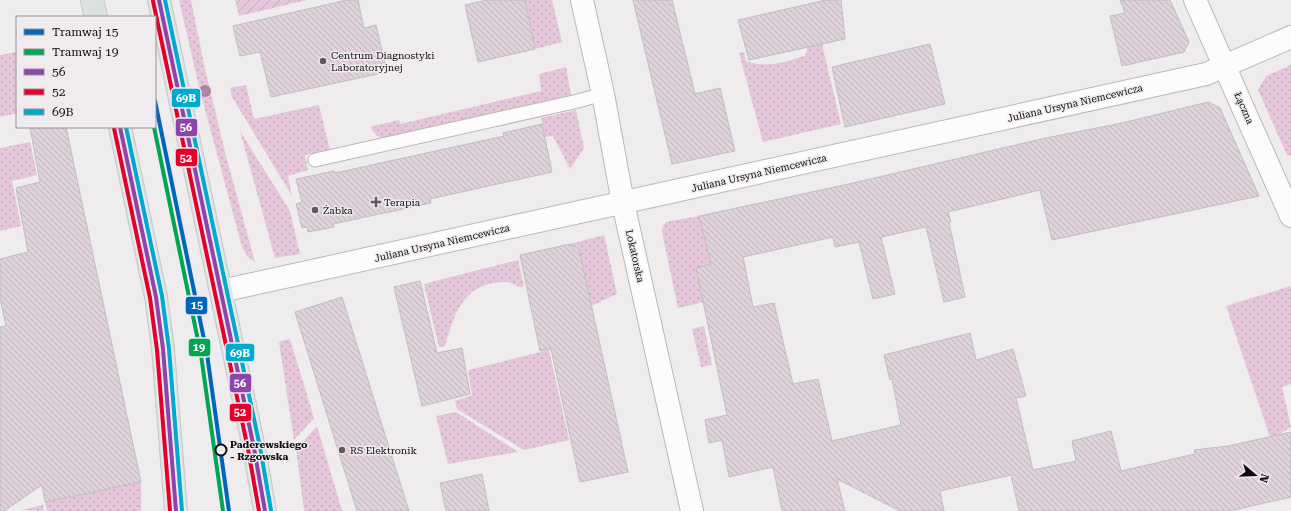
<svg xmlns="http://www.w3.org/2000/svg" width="1291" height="511" viewBox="0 0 1291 511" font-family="'Roboto Serif',serif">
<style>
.grass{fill:url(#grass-dots)}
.garden{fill:url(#garden-furrows)}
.building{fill:url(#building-back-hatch);stroke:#c0bebf}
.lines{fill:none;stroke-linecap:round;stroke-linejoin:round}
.service-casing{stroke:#bab7b9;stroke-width:15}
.minor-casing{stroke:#bab7b9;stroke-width:24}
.primary-casing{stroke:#c9c7c8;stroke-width:24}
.service{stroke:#fdfcfc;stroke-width:13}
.minor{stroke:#fdfcfc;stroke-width:22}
.primary{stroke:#dbe1e0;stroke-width:22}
.bus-1-casing{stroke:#f0ebee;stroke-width:7}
.bus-2-casing{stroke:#f0ebee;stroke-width:7}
.bus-3-casing{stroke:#f0ebee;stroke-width:7}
.bus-1{stroke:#8e44ad;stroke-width:4}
.bus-2{stroke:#e4002b;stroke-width:4}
.bus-3{stroke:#00a9ce;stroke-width:4}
.tram-1-casing{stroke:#f0ebee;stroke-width:7}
.tram-2-casing{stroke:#f0ebee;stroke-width:7}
.tram-1{stroke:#0065bd;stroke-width:4}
.tram-2{stroke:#00a651;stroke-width:4}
.tree{fill:#ac85a1}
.poi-dot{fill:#5d5b5c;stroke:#f0ebee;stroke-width:1.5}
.stop-dot{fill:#f0ebee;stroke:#0e0d0d;stroke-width:2}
.labels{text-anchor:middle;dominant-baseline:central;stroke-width:3;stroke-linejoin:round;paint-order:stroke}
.poi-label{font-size:10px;fill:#0e0d0d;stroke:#f0ebee;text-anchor:start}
.street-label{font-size:10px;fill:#0e0d0d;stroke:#f0ebee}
.stop-label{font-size:10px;font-weight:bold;fill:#0e0d0d;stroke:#f0ebee;text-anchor:start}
.line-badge{stroke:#f0ebee;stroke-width:1.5}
.badge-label{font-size:11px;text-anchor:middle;font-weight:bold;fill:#fff}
</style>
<defs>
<pattern id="grass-dots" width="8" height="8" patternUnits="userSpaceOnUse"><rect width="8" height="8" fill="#e5c6da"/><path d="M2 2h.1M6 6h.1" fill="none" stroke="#c3a9ba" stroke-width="1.8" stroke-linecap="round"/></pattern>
<pattern id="garden-furrows" width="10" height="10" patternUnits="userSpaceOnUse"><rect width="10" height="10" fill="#e5c6da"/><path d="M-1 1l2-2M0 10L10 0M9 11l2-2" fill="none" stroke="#c3a9ba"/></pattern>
<pattern id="building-back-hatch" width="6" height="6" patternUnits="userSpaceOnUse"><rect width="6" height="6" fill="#dfd2da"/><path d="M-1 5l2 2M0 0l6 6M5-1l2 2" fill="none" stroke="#beb3ba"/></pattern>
</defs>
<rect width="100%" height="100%" fill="#efecee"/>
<!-- grass -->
<path class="grass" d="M179 0H191L205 69 226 156 255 262 248 257 242 247 199 87Z
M525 0H552L562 42 535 49Z
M820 36 841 124 763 142 739 53 744 52 746 61C766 69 787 62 806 55L807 46Z
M17 52V113L0 117V55Z
M1291 65V156L1287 155 1258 90 1266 76Z
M566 67 571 95 383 139 376 135 370 127 399 120 400 124 541 91 539 74Z
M246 85 254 119 319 105 330 150 305 155 308 170 288 176 292 196 232 97 230 88Z
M576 110 584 148 570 169 553 136 544 137 541 118Z
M240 131 290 211 300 254 275 258Z
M30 142 37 175 12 181 21 226 0 231V148Z
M699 216 711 264 704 302 678 308 662 232 663 226 666 222Z
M604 235 617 294 591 306 579 249 570 244Z
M518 260 524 287C517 287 513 283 507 282 464 281 455 312 445 346L439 347 424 284Z
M1291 286V384L1282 387 1291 427 1278 435 1270 437 1226 306Z
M704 326 712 365 701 367 692 329Z
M290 339 314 418 294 440 279 342Z
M549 350 569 440 524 450 457 409 455 401 472 395 468 370Z
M456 412 518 452 448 464 436 416Z
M317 426 342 511H304L296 449Z
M141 482V511H47L45 502Z
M43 505 44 511 21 510Z"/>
<!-- garden -->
<path class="garden" d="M235 0H307L239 16Z"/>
<!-- building -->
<path class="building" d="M347 0H358L364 28 376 25 387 72 271 97 260 52 240 56 233 26Z
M487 0H525L535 49 478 62 465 5Z
M633 0H672L695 94 720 88 735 151 672 164Z
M826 0H841L845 39 749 60 738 20Z
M1120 0H1170L1189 42 1184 52 1122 66 1110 16 1125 13Z
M930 44 945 104 845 127 832 67Z
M1208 102 1220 108 1259 196 1052 240 1040 190 948 212 951 222H949L965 297 944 302 926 227 881 237 895 294 873 299 859 242 835 247 833 237 743 257 753 307 774 303 793 384 818 379 832 441 901 425 892 379 890 380 884 355 970 333 976 360 1013 349 1026 396 1016 398 1033 470 1076 461 1072 441 1111 431 1121 471 1195 454 1194 450 1228 446 1291 432V497L1230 511H1019L1011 475 940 491 944 511H900L837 479 845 511H782L773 467 729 477 722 440 709 443 705 420 727 415 696 268 711 264 699 216 849 184 1041 139 1122 123Z
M542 124 552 172 430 199 431 203 333 224 334 227 308 232 307 227 302 228 296 204 302 202 296 179 334 171 335 173 504 136 503 133Z
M30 127H66L141 482 45 502 42 485 4 511H0V327L6 326 0 298V259L28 252 16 188 40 182Z
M570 244 579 249 628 472 580 482 551 349 540 351 520 255Z
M420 281 437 353 462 348 470 394 422 406 394 287Z
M342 297 377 409 409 511H357L295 312Z
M482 474 489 511H446L440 483Z"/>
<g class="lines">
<!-- service casing -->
<g class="service-casing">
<path id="service" d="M315 160 578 101 603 94"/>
</g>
<!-- minor casing -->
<g class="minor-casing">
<path id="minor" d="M582 0 603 94 623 203 692 511
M1195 0 1291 216
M221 291 1206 74 1291 37"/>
</g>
<!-- primary casing -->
<g class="primary-casing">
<path id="primary" d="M92 0 96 17
M159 0 254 448 265 511
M120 127 156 297 163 349 176 511"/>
</g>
<!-- service -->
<use href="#service" class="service"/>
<!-- minor -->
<use href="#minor" class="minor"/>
<!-- primary -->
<use href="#primary" class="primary"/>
<!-- bus-1 casing -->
<g class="bus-1-casing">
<path id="bus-1" d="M159 0 254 448 265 511
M120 127 156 297 163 349 176 511"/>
</g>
<!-- bus-2 casing -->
<g class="bus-2-casing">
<path id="bus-2" d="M153 1 248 449 259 511
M114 128 150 298 157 350 170 511"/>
</g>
<!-- bus-3 casing -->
<g class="bus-3-casing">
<path id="bus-3" d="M165 0 260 447 271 510
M126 127 162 296 169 349 182 511"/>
</g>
<!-- bus-1 -->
<use href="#bus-1" class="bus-1"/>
<!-- bus-2 -->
<use href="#bus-2" class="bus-2"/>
<!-- bus-3 -->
<use href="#bus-3" class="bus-3"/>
<!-- tram-1 casing -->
<g class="tram-1-casing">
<path id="tram-1" d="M155 101 207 354 229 511"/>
</g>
<!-- tram-2 casing -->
<g class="tram-2-casing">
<path id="tram-2" d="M154 127 201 355 223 511"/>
</g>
<!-- tram-1 -->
<use href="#tram-1" class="tram-1"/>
<!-- tram-2 -->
<use href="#tram-2" class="tram-2"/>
</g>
<!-- trees -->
<circle class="tree" cx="205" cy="91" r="6"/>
<!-- markers -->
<g class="poi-dot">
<circle cx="323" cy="61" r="4"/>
<path d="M374 196h4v4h4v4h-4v4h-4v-4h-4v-4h4z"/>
<circle cx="315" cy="210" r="4"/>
<circle cx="342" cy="450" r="4"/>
</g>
<circle class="stop-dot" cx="221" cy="450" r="5.5"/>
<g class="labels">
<!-- poi labels -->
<g class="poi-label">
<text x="331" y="55">Centrum Diagnostyki<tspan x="331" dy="12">Laboratoryjnej</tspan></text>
<text x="384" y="202">Terapia</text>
<text x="323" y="210">Żabka</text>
<text x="350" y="450">RS Elektronik</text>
</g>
<!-- street labels -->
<g class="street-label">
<text transform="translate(1075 103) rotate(-13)">Juliana Ursyna Niemcewicza</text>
<text transform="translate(1244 108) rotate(66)">Łączna</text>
<text transform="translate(759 173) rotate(-13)">Juliana Ursyna Niemcewicza</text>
<text transform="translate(442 243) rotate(-13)">Juliana Ursyna Niemcewicza</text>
<text transform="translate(635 256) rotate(77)">Lokatorska</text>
</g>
<!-- stop labels -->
<g class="stop-label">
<text x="230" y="444">Paderewskiego<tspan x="230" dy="12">- Rzgowska</tspan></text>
</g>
</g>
<g class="line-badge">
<rect x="171" y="88" width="30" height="20" rx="4" fill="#00a9ce"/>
<rect x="175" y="118" width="23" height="19" rx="4" fill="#8e44ad"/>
<rect x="175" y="148" width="23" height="19" rx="4" fill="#e4002b"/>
<rect x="185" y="296" width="23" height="19" rx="4" fill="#0065bd"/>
<rect x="188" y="338" width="23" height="19" rx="4" fill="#00a651"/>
<rect x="225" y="343" width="30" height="19" rx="4" fill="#00a9ce"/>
<rect x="229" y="373" width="23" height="20" rx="4" fill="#8e44ad"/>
<rect x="229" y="403" width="23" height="19" rx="4" fill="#e4002b"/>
</g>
<g class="badge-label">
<text x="186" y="102">69B</text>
<text x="186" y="131">56</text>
<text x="186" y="162">52</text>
<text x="197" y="309">15</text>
<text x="199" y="351">19</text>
<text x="240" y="357">69B</text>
<text x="240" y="387">56</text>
<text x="240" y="416">52</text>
</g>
<!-- legend -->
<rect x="16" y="16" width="140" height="112" fill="#f0ebee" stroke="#969294"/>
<rect x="24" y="29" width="20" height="6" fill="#0065bd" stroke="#969294"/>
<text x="52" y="36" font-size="12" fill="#0e0d0d">Tramwaj 15</text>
<rect x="24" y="49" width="20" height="6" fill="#00a651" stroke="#969294"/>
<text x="52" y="56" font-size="12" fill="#0e0d0d">Tramwaj 19</text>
<rect x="24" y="69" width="20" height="6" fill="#8e44ad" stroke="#969294"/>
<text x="52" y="76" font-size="12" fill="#0e0d0d">56</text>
<rect x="24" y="89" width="20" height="6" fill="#e4002b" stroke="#969294"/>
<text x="52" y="96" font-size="12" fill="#0e0d0d">52</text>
<rect x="24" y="109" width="20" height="6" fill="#00a9ce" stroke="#969294"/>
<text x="52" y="116" font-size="12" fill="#0e0d0d">69B</text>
<!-- north arrow -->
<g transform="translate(1255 475) rotate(109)" stroke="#f0ebee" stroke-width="3" paint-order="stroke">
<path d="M0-3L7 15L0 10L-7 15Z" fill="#0e0d0d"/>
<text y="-6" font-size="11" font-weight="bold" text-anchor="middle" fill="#0e0d0d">N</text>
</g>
</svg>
